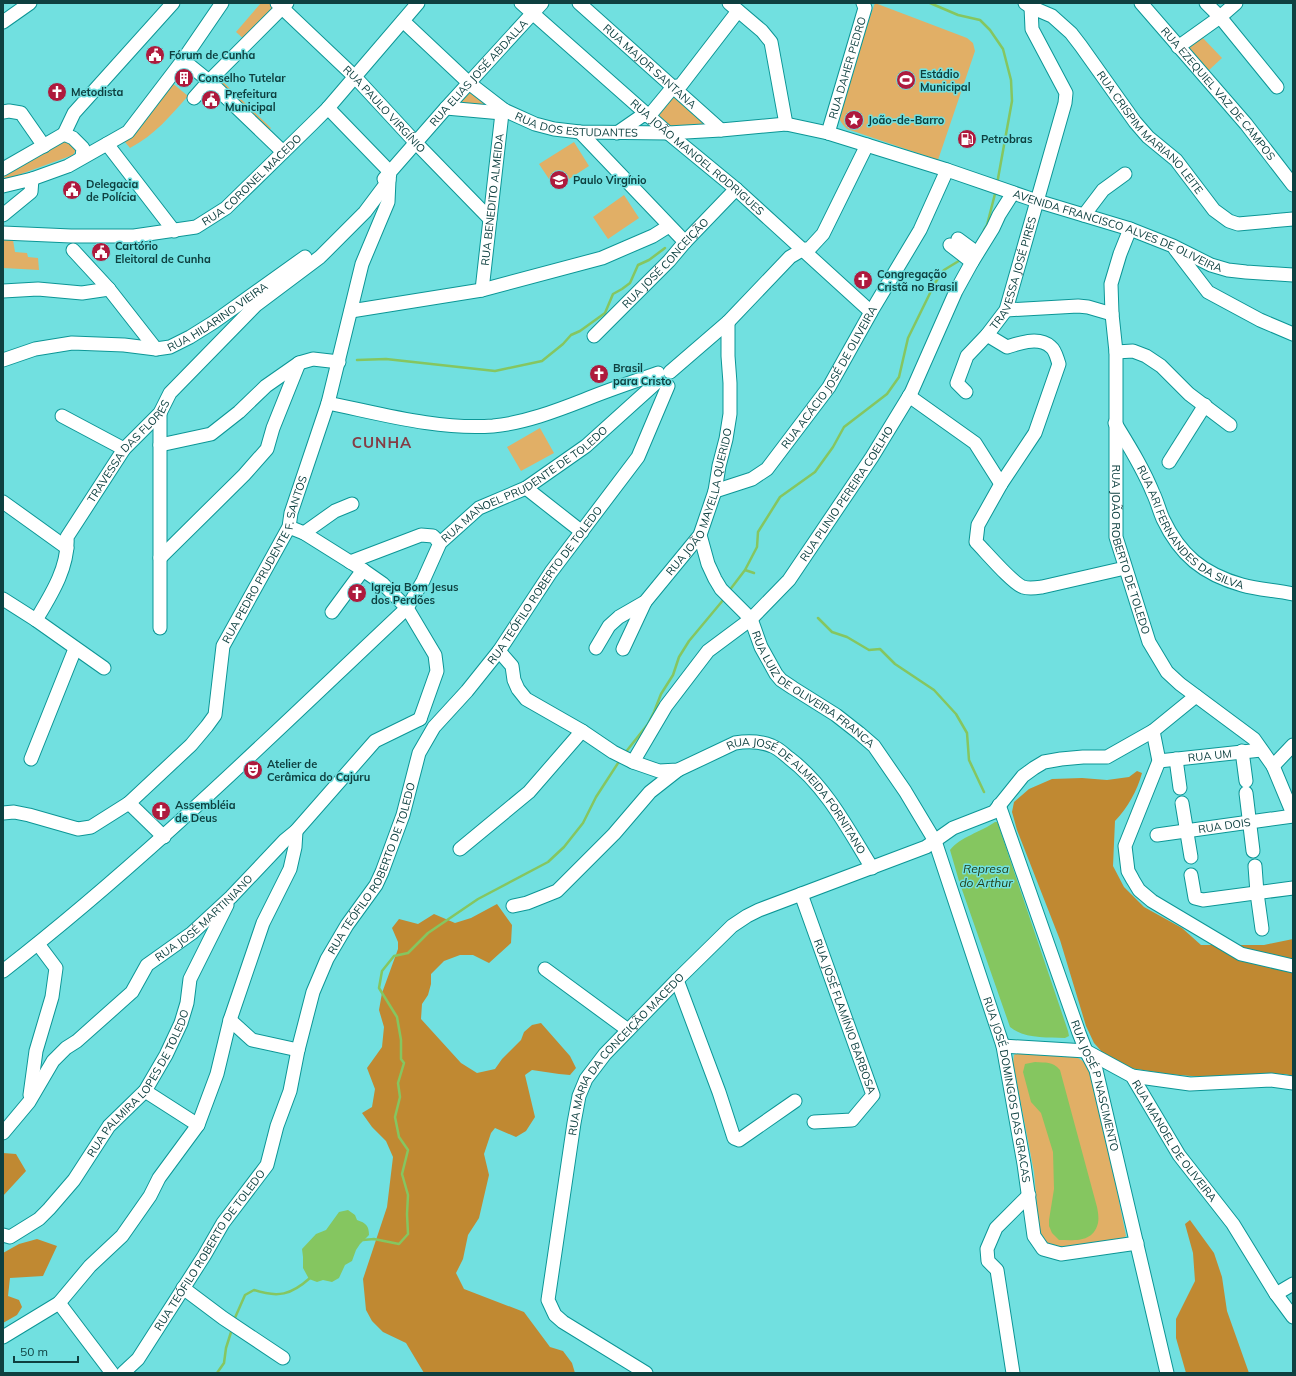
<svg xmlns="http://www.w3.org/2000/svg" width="1296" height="1376" viewBox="0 0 1296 1376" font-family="Mulish,sans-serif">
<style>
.green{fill:#e1af66}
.forest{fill:#c08932}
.water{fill:#85c660}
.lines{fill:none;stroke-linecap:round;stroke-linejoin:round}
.stream{stroke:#85c660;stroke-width:2.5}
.minor-casing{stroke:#0c9696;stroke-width:15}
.minor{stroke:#fff;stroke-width:13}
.labels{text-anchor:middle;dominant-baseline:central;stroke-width:3;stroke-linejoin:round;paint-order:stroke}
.poi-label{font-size:11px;font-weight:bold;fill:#0e4040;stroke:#71e0e0;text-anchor:start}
.street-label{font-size:11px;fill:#0e4040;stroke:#71e0e0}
.water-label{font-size:12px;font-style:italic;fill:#233d14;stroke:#71e0e0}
.district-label{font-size:15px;font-weight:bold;letter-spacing:1px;fill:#853c44;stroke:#71e0e0}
</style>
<rect width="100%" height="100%" fill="#71e0e0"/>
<!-- green -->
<path class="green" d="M261 3H271L276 7 245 40 236 32Z
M875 3 967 38 973 43 975 51 938 160 847 129C840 122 838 118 838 108Z
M1201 36 1222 58 1208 71 1188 48Z
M220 79 271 128 266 133 216 83Z
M171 82 188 96C170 116 155 135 130 148L125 142Z
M469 89 488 104 486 107 457 106Z
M673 94 679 95 706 126 669 127 658 117V114Z
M63 141 71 144 76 150 73 155 10 178 5 179 3 174Z
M574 142 589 166 555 188 539 164Z
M624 195 639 218 608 239 593 217Z
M3 240H13L15 252 27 253 28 257 38 258 39 270 3 268Z
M540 428 554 453 521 471 507 447Z
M1018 1052 1074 1056C1084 1060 1089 1067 1094 1076L1126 1236 1118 1242 1077 1248H1056L1049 1246 1042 1240 1036 1224 1037 1206 1034 1172 1013 1063 1014 1055Z"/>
<!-- forest -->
<path class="forest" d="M1137 771 1142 773C1137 791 1128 807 1115 821L1113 866 1124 887 1144 907 1182 928 1201 945H1264L1293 939V1076L1285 1074 1214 1078 1168 1074 1130 1068 1103 1053 1094 1043 1086 1026 1060 940 1017 830 1012 812 1014 802 1029 789 1052 779 1082 778 1107 780 1129 777Z
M497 904 512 925 511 943 489 963 473 955H460L444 961 431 974V984L428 995 422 1004 421 1019 461 1063 477 1073 495 1069 502 1059 521 1040 524 1032 532 1025 541 1023 570 1056 576 1068 570 1075 559 1074 532 1070 525 1075 535 1117 526 1131 516 1137 495 1128 491 1133 484 1154 489 1175 479 1218 468 1235 463 1259 456 1273 464 1289 524 1312 550 1347 563 1351 572 1363 575 1373H424L406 1343 383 1332 372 1321 366 1310 363 1279 387 1207 393 1157 386 1141 372 1127 362 1113 372 1107 375 1089 367 1068 382 1047 384 1027 379 1010 382 993 398 949V942L392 928 399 919 418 924 434 914 455 923 471 918Z
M3 1153 16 1154 26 1171 3 1196Z
M1190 1220 1214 1253 1222 1277 1227 1311 1249 1373H1186L1176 1338V1319L1195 1281 1193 1253 1185 1224Z
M37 1239 57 1246 43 1276 10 1278 8 1296 19 1300 22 1307 17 1315 3 1323V1253L19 1244Z"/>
<!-- water -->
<path class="water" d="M995 822H997L998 824 1068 1031 1069 1036 1065 1038C1046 1037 1025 1039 1010 1027L959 881 950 850C960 837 981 832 995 822Z
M1035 1062C1046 1063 1052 1061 1060 1070L1097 1207C1098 1212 1099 1218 1098 1223 1093 1243 1075 1240 1059 1240L1052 1233 1049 1226V1220L1054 1189 1053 1152 1041 1113 1031 1102 1023 1072 1025 1064Z
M348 1210 355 1215 357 1220C366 1223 369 1226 369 1235L360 1244 356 1250 352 1261 345 1265 339 1278 332 1282 323 1280 317 1282 309 1279 303 1268V1257L302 1249 316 1234 326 1230 339 1212Z"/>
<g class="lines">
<!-- stream -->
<path class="stream" d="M930 3 958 15 980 20 990 30 1003 49 1011 80 1012 101 997 184
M984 230 987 225 996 190
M357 360 386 359 495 371 542 361 563 344 571 335 580 331 605 313 613 294 622 289 630 283 638 265 649 260 665 248
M745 570 754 573
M729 591 745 570 757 547 758 532 780 497 815 472 833 447 844 427 887 394 899 377 908 338 935 283 944 270 962 259
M818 618 832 632 847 637 869 650 880 649 895 664 934 690 956 714 967 733 969 760 984 792
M625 753 648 724 654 712 661 694 673 675 679 657 689 641 724 599
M363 1240 374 1239 399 1244 408 1234 407 1214 408 1195 402 1174 408 1150 399 1137 395 1117 400 1097 398 1083 404 1063 401 1059V1040L397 1017 379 988 382 971 394 956 408 953 428 933 478 899 548 862 564 847 583 823 596 797 620 760
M234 1320 245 1295 254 1290C278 1298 291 1295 310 1278
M217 1373 224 1363 226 1348 232 1329"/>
<!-- minor casing -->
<g class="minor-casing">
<g id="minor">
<path id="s1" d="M277 3 355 77 416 143 490 219"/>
<path id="s2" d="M521 3 668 133 736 189 871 312"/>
<path id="s3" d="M579 3 721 130"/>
<path d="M729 3 762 31 771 42 786 124"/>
<path id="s4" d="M1025 3 1031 7 1052 16 1071 33 1081 46 1135 122 1148 137 1176 160 1214 210 1229 221 1238 224 1293 219"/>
<path id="s5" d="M1141 3 1246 124 1293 185"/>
<path d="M1206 3 1220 17 1277 87"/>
<path id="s6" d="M403 21 469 83 504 110 535 124 554 129 580 132 668 133 721 130 786 124 828 133 947 170 1037 201 1130 229 1173 246 1211 265 1228 270 1246 272 1293 275"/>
<path d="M3 22 30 3"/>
<path d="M1178 47 1220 17 1236 3"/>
<path d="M183 60 209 81 283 152"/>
<path d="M194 98 209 81 287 3"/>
<path d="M328 108 390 172 384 179"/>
<path d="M446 108 502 113"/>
<path d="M3 112 9 111 21 113 44 146"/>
<path d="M649 116 673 87 681 85 738 11"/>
<path d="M580 132 685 242"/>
<path d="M617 133 643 115 649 116"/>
<path id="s7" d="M828 133 865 8 863 3"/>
<path d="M64 134 74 113 173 3"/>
<path d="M64 134 73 138 83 148 82 157"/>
<path d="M107 144 174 231"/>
<path d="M3 169 64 134"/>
<path d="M3 186 32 179 68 166 128 132 183 60 222 3"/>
<path d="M3 215 31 192 32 179"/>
<path d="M1084 215 1103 190 1125 174"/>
<path id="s8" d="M1130 229 1120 254 1111 284 1112 314 1116 352V537L1149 642 1167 672 1180 684 1254 739 1273 766 1293 814"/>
<path id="s9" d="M3 233 71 236H134L196 227 226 208 312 124 328 108 418 3"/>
<path d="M958 239 977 253"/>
<path d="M950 245 972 262"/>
<path d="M1175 249 1208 292 1260 320 1293 334"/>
<path d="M73 250 109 289 156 349"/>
<path id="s10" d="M482 290 502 113 504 110"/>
<path d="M3 291 38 289 82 293 109 289"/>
<path d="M1006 310 1078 306 1088 307 1112 314"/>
<path d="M351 311 482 290 602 258 653 236 669 226"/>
<path d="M987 335 1007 347C1020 343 1039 336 1051 347 1056 351 1057 359 1059 364L1035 433 1001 484 978 525 976 542C986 552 1012 583 1023 587 1029 589 1035 588 1042 587L1125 568"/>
<path id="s11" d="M594 336 669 261 685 242 736 189"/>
<path d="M1116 352 1133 351 1146 356 1161 366 1189 394 1230 425"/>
<path id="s12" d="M3 360 35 349 72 343 124 345 156 349 170 347 190 337 214 322 305 257"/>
<path d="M670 372 728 322 790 257 802 250 810 248 823 234 867 145"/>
<path id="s13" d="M966 392 957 383 967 356 987 335 1006 310 1065 103 1066 93 1032 29 1031 7"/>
<path d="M909 396 975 443 1001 484"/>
<path d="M328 403C382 414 438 430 493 426 524 423 556 411 584 400 608 390 633 382 658 373"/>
<path d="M62 416 124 449"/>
<path id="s14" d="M1115 423C1129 446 1143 468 1153 493 1157 501 1159 510 1163 519 1180 555 1203 574 1242 585 1259 590 1276 590 1293 594"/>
<path d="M160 445 211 434 239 412 266 386 299 363 313 359 339 362"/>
<path d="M1169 462 1205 405"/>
<path d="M526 488 582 532"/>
<path id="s15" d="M715 491 752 479 767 469 829 387 871 312 920 230 947 170"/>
<path d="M3 502 67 548"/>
<path d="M289 527 304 533 363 570 383 584 407 608 435 655 437 671 420 719"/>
<path d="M304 533 335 511 352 504"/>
<path id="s16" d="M700 535 708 564 715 579 721 589 751 619 761 647 776 674 781 680 793 688 836 715 859 733 874 746 905 791 935 841 1003 1046 1024 1164 1034 1236 1043 1249 1061 1254 1137 1243"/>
<path d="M160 558 244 475 267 449 273 428 299 363"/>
<path d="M350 562 421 535 433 536 440 543"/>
<path d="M3 599 36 620 104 668"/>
<path d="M332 612 363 570"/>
<path id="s17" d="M36 620C51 595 69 567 67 537L124 449 160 413 170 393 256 305 320 257 365 212 389 180 390 172 446 108 542 3"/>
<path d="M160 628V413"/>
<path id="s18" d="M596 648 609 626 619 617 645 602 700 535 715 491 719 466 726 439 730 414V383L728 356V322"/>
<path d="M623 649 645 602"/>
<path id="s19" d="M499 651 512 666 514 680 518 689 526 699 582 731 613 752 633 762 659 771 678 770 735 743C747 741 760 741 772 746 778 748 784 754 789 758 826 786 848 829 872 868"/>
<path d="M1153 731 1159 761 1125 846 1128 871 1133 880 1139 890 1152 901 1241 954 1293 966"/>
<path d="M1242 751 1246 781"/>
<path d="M31 759 75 649"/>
<path d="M1176 759 1180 788"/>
<path id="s20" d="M1159 761 1261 750"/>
<path id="s21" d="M633 762 666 706 708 651 751 619 789 580 872 457 911 393 956 291 972 262 993 228 999 215 1013 193"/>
<path d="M1273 766 1293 745"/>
<path d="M1246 793 1253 851"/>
<path d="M129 803 164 837"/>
<path d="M1182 803 1191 857"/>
<path id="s22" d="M999 805 1079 1033 1086 1051 1096 1070 1167 1373"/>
<path id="s23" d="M3 813 14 812 29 815 78 829 91 827 129 803 191 745 207 726 215 715 223 646 289 527 291 513 328 403 362 264 388 202 389 180"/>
<path id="s24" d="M1157 835 1293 816"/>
<path d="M460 849 529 792 582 731"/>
<path d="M1255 866 1257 893 1262 929"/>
<path d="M1191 875 1195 898 1203 900 1293 888"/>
<path id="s25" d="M801 894 873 1095 852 1120 814 1122"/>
<path d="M513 906 527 903 557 891 614 834 650 792 678 770"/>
<path d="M545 969 628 1030"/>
<path id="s26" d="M3 971C146 860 275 732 407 608L423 581 440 543 479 508 526 488 586 446 657 382"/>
<path d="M677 980 719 1092 734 1138 739 1140 795 1101"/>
<path d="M230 1020 252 1040 298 1050"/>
<path id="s27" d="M1003 1046 1086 1051 1132 1076 1179 1155 1233 1224 1276 1294 1293 1317"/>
<path d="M1132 1076 1190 1084 1271 1080 1293 1083"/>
<path d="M145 1091 198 1125"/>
<path d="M30 1095 36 1051 52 997 56 968 38 944"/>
<path id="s28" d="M3 1133 29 1102 53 1061 66 1048 77 1041 132 992 147 965 192 933 231 897 285 840 296 831 375 741 420 719"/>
<path id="s29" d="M3 1235 10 1237 39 1219 49 1209 74 1180 109 1126 145 1091 166 1055 181 1023 187 1003 190 979 227 905"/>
<path d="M183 1288 223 1318 283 1358"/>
<path d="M1276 1294 1293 1284"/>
<path d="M59 1303 112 1373"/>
<path d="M3 1337 59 1303 90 1266 122 1236 150 1196 159 1178 198 1125 217 1074 230 1020 263 923 290 869 295 847 296 831"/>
<path id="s30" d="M123 1373 138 1359 204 1256 223 1223 267 1165 277 1126 290 1091 298 1050 313 992 327 959 347 925 376 885 382 872 403 815 419 753 434 727 467 691 499 651 551 572 638 457 668 386"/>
<path id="s31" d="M646 1373 563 1322 555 1315 548 1300 574 1123 579 1096 586 1079 605 1054 677 980 732 926 747 916 759 910 926 847 953 828 994 812 1023 776 1034 768 1044 762 1061 759 1083 757H1107L1153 731 1196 696"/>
<path d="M1013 1373 997 1270 988 1261 987 1249 996 1228 1029 1195"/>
</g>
</g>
<!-- minor -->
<use href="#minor" class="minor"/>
</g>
<!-- icons -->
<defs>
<g id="civic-disc" transform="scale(1)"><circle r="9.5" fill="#ae1a3d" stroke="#71e0e0"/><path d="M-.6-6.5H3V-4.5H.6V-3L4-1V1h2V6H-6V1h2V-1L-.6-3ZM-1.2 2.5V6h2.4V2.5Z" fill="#fff"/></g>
<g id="building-disc" transform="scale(1)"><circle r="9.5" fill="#ae1a3d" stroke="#71e0e0"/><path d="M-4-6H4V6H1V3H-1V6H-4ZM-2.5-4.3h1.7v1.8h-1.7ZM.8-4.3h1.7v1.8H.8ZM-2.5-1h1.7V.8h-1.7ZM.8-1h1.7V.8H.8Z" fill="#fff"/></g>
<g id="stadium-disc" transform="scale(1)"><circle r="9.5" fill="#ae1a3d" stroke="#71e0e0"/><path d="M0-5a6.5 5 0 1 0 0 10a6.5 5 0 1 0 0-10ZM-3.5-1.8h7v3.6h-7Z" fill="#fff"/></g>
<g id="church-disc" transform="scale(1)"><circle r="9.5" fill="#ae1a3d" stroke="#71e0e0"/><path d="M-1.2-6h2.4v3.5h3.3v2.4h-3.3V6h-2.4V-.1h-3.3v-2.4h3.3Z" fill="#fff"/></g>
<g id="sight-disc" transform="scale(1)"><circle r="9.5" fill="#ae1a3d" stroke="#71e0e0"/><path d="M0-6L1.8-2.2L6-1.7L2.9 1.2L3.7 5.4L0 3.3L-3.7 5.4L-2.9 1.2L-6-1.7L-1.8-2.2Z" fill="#fff"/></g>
<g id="fuel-disc" transform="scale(1)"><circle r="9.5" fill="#ae1a3d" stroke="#71e0e0"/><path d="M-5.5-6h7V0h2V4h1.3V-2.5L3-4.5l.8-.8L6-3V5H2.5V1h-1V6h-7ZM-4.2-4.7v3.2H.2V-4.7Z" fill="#fff"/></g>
<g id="school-disc" transform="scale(1)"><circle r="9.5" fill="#ae1a3d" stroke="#71e0e0"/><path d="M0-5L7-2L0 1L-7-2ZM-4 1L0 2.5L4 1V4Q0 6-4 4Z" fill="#fff"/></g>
<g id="theatre-disc" transform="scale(1)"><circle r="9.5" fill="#ae1a3d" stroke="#71e0e0"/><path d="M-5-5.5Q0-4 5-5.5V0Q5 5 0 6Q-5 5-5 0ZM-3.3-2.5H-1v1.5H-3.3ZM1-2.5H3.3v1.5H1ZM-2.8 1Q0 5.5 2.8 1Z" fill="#fff"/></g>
</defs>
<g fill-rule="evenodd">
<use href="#civic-disc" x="155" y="55"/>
<use href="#building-disc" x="184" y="78"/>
<use href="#stadium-disc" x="906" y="80"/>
<use href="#church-disc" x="57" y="92"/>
<use href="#civic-disc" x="211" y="100"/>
<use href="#sight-disc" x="854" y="120"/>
<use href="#fuel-disc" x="967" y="139"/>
<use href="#school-disc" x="559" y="180"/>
<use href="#civic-disc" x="72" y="190"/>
<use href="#civic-disc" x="101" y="252"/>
<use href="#church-disc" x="863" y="280"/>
<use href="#church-disc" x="599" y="374"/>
<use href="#church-disc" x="357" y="593"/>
<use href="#theatre-disc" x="253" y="770"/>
<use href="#church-disc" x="161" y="811"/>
</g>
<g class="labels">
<!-- poi labels -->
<g class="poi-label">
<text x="169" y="55">Fórum de Cunha</text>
<text x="920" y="74">Estádio<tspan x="920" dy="13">Municipal</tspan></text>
<text x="198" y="78">Conselho Tutelar</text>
<text x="71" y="92">Metodista</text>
<text x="225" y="94">Prefeitura<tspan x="225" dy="13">Municipal</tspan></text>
<text x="868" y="120">João-de-Barro</text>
<text x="981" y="139">Petrobras</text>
<text x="573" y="180">Paulo Virgínio</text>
<text x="86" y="184">Delegacia<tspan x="86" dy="13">de Polícia</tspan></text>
<text x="115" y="246">Cartório<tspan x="115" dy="13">Eleitoral de Cunha</tspan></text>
<text x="877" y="274">Congregação<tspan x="877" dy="13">Cristã no Brasil</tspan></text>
<text x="613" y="368">Brasil<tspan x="613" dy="13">para Cristo</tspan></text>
<text x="371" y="587">Igreja Bom Jesus<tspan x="371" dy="13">dos Perdões</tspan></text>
<text x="267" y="764">Atelier de<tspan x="267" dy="13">Cerâmica do Cajuru</tspan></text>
<text x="175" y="805">Assembléia<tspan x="175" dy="13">de Deus</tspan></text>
</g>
<!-- street labels -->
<g class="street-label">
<text stroke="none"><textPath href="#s3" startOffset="95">RUA MAJOR SANTANA</textPath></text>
<text stroke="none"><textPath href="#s7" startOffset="68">RUA DAHER PEDRO</textPath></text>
<text stroke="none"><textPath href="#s17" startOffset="716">RUA ELIAS JOSÉ ABDALLA</textPath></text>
<text stroke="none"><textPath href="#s5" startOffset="119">RUA EZEQUIEL VAZ DE CAMPOS</textPath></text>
<text stroke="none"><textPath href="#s1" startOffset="151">RUA PAULO VIRGÍNIO</textPath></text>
<text stroke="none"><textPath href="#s6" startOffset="210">RUA DOS ESTUDANTES</textPath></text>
<text stroke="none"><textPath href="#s4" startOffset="183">RUA CRISPIM MARIANO LEITE</textPath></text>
<text stroke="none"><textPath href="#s2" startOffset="234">RUA JOÃO MANOEL RODRIGUES</textPath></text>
<text stroke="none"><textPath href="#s9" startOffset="267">RUA CORONEL MACEDO</textPath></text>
<text stroke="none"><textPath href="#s10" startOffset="91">RUA BENEDITO ALMEIDA</textPath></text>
<text stroke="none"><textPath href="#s6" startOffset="770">AVENIDA FRANCISCO ALVES DE OLIVEIRA</textPath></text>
<text stroke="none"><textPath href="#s11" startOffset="102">RUA JOSÉ CONCEIÇÃO</textPath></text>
<text stroke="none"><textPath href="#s13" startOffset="139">TRAVESSA JOSÉ PIRES</textPath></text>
<text stroke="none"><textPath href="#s12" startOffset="226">RUA HILARINO VIEIRA</textPath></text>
<text stroke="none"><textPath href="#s15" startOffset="168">RUA ACÁCIO JOSÉ DE OLIVEIRA</textPath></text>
<text stroke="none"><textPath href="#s17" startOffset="196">TRAVESSA DAS FLORES</textPath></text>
<text stroke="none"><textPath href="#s26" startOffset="720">RUA MANOEL PRUDENTE DE TOLEDO</textPath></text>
<text stroke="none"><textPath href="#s21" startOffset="346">RUA PLINIO PEREIRA COELHO</textPath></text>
<text stroke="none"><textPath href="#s18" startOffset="186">RUA JOÃO MAYELLA QUERIDO</textPath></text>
<text stroke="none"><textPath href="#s14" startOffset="133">RUA ARI FERNANDES DA SILVA</textPath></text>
<text stroke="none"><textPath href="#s8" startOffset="326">RUA JOÃO ROBERTO DE TOLEDO</textPath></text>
<text stroke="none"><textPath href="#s23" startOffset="425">RUA PEDRO PRUDENTE F. SANTOS</textPath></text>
<text stroke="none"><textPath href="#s30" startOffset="907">RUA TEÓFILO ROBERTO DE TOLEDO</textPath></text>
<text stroke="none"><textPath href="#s16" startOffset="198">RUA LUIZ DE OLIVEIRA FRANCA</textPath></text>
<text stroke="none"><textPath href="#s20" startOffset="51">RUA UM</textPath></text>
<text stroke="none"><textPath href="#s19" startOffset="376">RUA JOSÉ DE ALMEIDA FORNITANO</textPath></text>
<text stroke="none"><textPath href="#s24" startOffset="68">RUA DOIS</textPath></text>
<text stroke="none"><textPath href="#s30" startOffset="571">RUA TEÓFILO ROBERTO DE TOLEDO</textPath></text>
<text stroke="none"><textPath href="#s28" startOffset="298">RUA JOSÉ MARTINIANO</textPath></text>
<text stroke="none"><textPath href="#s25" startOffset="130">RUA JOSÉ FLAMÍNIO BARBOSA</textPath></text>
<text stroke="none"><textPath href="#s31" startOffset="391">RUA MARIA DA CONCEIÇÃO MACEDO</textPath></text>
<text stroke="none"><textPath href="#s29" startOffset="211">RUA PALMIRA LOPES DE TOLEDO</textPath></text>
<text stroke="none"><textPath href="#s22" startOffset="297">RUA JOSÉ P NASCIMENTO</textPath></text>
<text stroke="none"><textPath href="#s16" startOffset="656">RUA JOSÉ DOMINGOS DAS GRACAS</textPath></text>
<text stroke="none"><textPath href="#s27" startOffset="213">RUA MANOEL DE OLIVEIRA</textPath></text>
<text stroke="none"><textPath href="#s30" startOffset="151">RUA TEÓFILO ROBERTO DE TOLEDO</textPath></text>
</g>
<!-- water labels -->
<g class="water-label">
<text x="986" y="868">Represa<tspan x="986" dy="14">do Arthur</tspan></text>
</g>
<!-- district labels -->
<g class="district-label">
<text x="382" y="442">CUNHA</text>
</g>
</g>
<!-- border -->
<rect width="1296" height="1376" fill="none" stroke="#0e4040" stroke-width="8"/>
<!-- scale -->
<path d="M14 1356v6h64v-6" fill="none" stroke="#0e4040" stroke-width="2"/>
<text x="20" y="1356" font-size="12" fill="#0e4040" stroke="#71e0e0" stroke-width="3" paint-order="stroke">50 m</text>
</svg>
